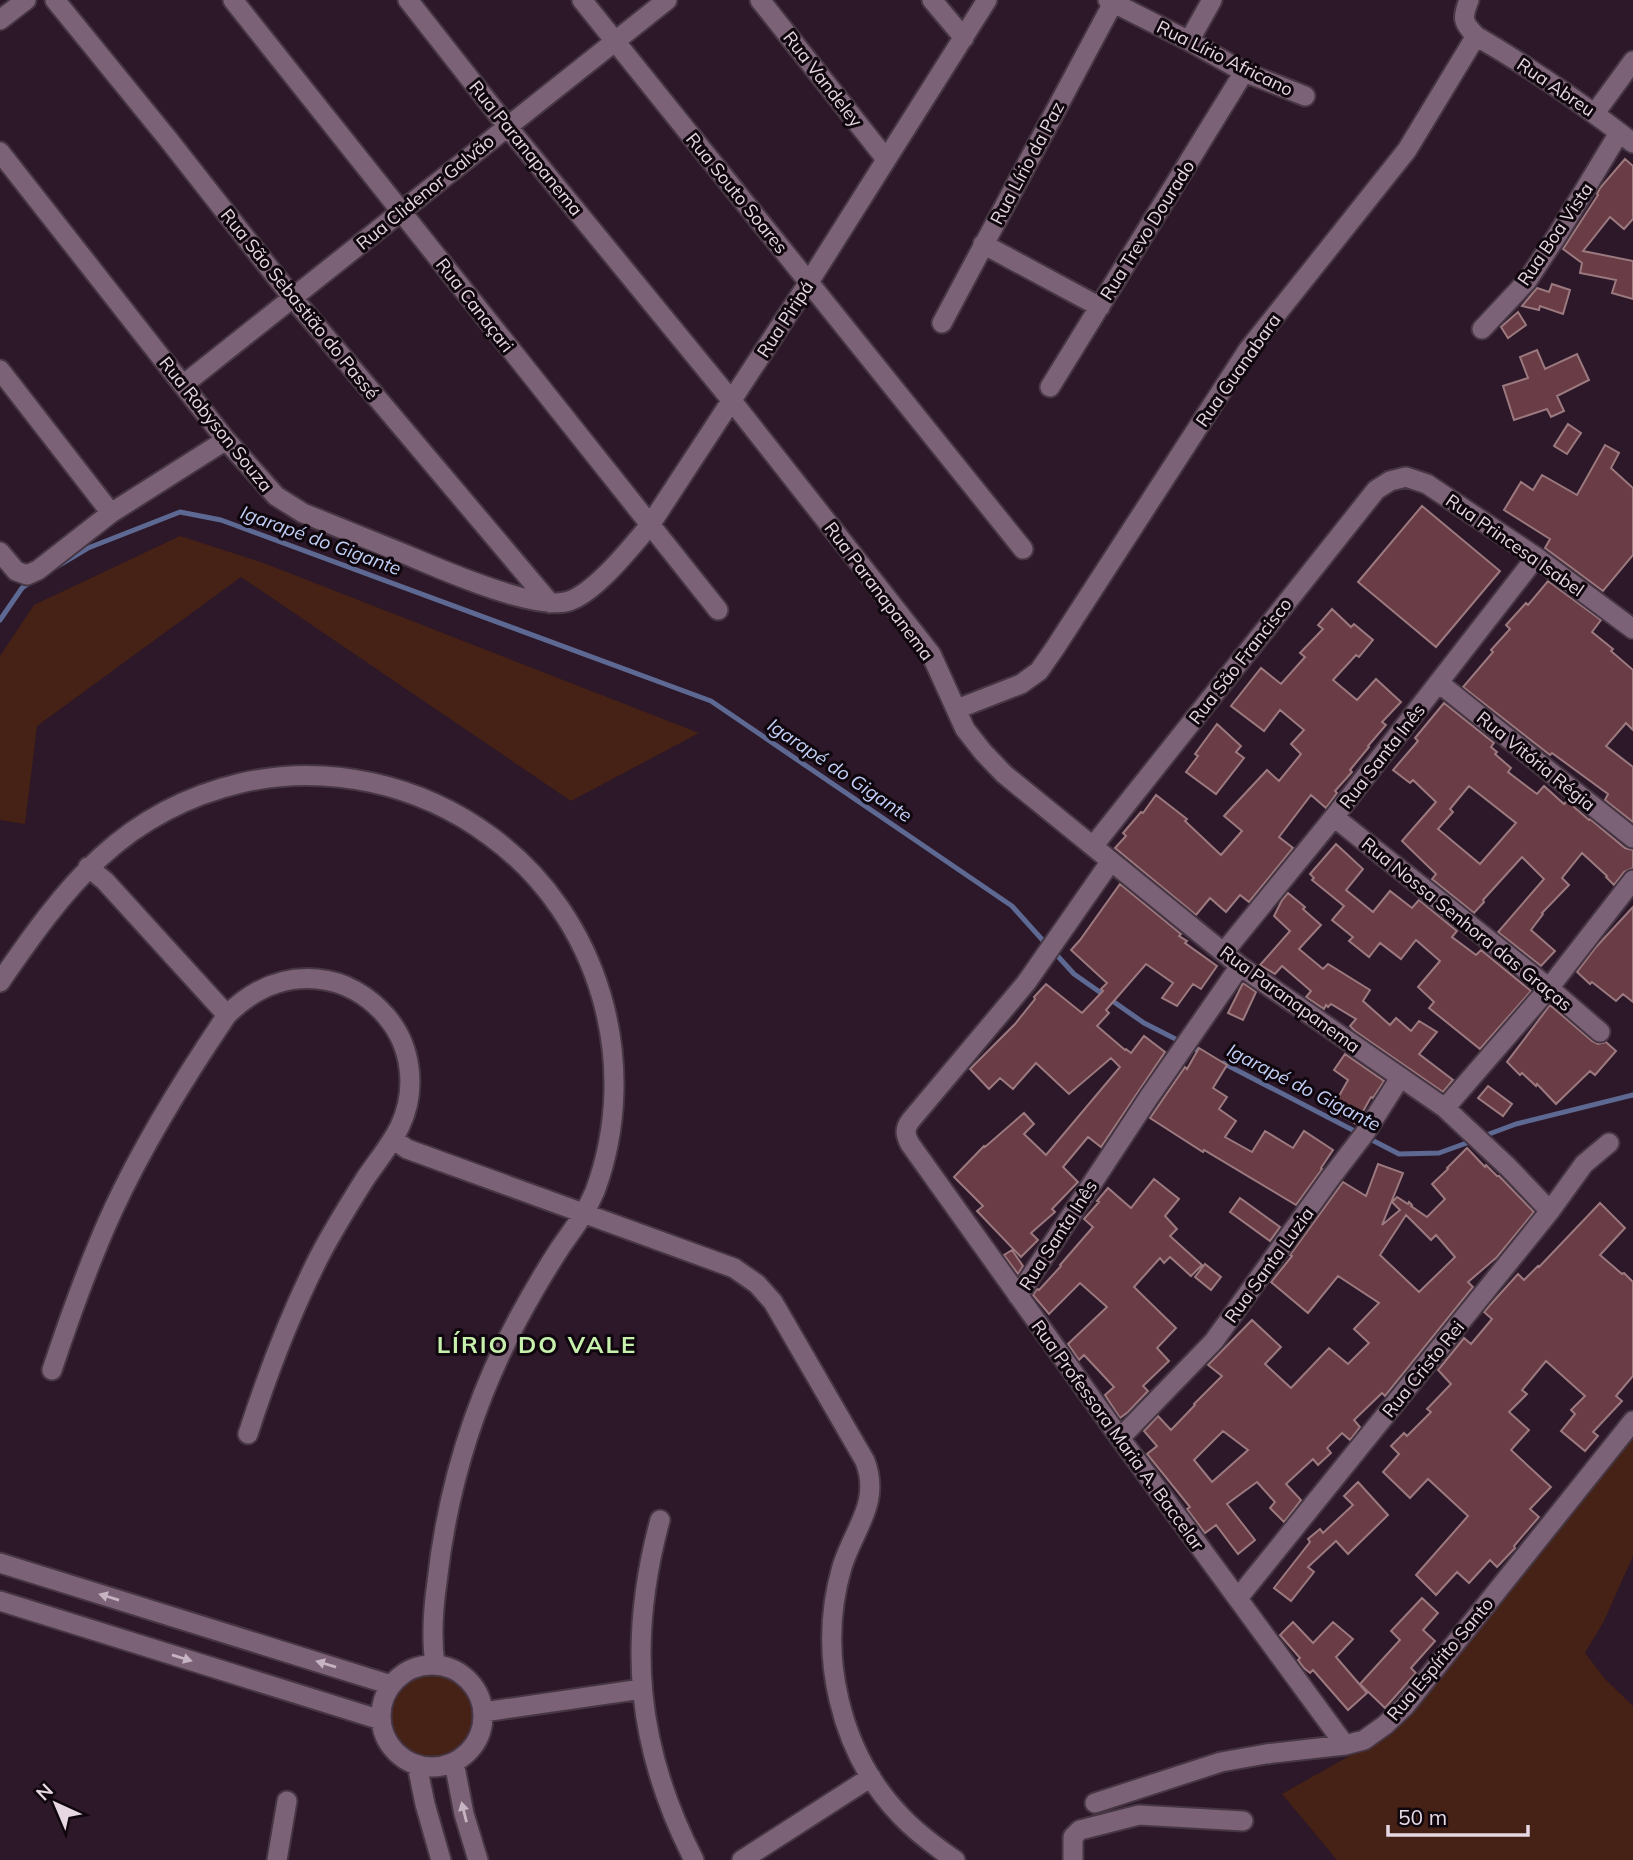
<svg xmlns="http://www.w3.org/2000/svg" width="1633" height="1860" viewBox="0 0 1633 1860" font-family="Mulish,sans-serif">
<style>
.green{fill:#462115}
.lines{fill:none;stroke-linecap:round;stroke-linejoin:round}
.stream{stroke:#5d6992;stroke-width:5}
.building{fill:#6a3c46;stroke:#9b797f;stroke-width:2;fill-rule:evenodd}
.street-casing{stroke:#463643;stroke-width:23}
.street{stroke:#7c6276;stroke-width:19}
.oneway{fill:#c6b4c2}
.labels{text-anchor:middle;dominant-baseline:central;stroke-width:6;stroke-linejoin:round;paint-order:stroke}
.street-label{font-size:18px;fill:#e6d7e2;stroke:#0f070d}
.water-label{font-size:19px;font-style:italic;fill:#c1cef6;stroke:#0f070d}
.district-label{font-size:24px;font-weight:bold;letter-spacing:2px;fill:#c7f1ad;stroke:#0f070d}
</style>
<rect width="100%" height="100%" fill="#2c1828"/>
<!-- green -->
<path class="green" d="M180 536 261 562 699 733 571 801 241 577 37 726 25 824 0 820V656L34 605Z
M1633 1439V1556L1604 1621 1585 1653 1605 1679 1633 1706V1860H1337L1282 1794 1395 1730Z
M392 1716a40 40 0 1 1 80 0a40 40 0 1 1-80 0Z"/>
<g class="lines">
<!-- stream -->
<path class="stream" d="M56 567 88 548 180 512 221 520 711 701 1012 906 1047 945
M0 620 22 588 32 581
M1054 952 1074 974 1144 1023 1201 1052
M1223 1063 1399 1154 1439 1153 1472 1141
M1481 1137 1516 1124 1633 1095"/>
</g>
<!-- building -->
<path class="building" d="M1625 159 1633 166V219L1624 229 1610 217 1583 251 1633 261V299L1612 293 1616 280 1580 273 1582 263 1563 249 1598 195 1597 194 1600 188Z
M1552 284 1570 290 1563 314 1540 306 1539 310 1522 306 1537 288 1549 292Z
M1518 312 1526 325 1508 338 1501 327Z
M1537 350 1545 369 1577 354 1589 380 1557 396 1564 411 1551 417 1547 409 1514 420 1503 386 1528 378 1520 357Z
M1568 424 1581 433 1567 454 1554 446Z
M1605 445 1619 453 1611 468 1633 488V555L1603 591 1545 548 1550 539 1504 510 1521 482 1533 490 1542 475 1577 495Z
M1422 506 1500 571 1436 647 1358 582Z
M1548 581 1601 620 1592 632 1613 649 1611 651 1633 670V730L1626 723 1606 746 1633 767V822L1605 800 1608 794 1552 753 1550 755 1463 687 1493 652 1491 650 1510 629 1506 625 1526 603 1528 605Z
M1332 609 1351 627 1354 624 1373 640 1359 657 1356 655 1333 680 1357 700 1376 679 1401 702 1382 722 1386 725 1368 746 1369 747 1350 770 1352 772 1335 791 1337 793 1326 808 1311 795 1279 837 1293 848 1249 902 1240 895 1226 912 1210 898 1196 915 1115 848 1126 836 1123 833 1141 812 1143 813 1156 795 1187 819 1185 821 1221 855 1242 831 1224 816 1267 770 1279 781 1301 754 1291 744 1304 730 1280 710 1264 731 1231 706 1261 668 1281 684 1305 657 1300 653 1323 629 1318 625Z
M1444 703 1494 743 1491 747 1497 752 1495 754 1511 768 1508 772 1537 794 1544 786 1564 804 1567 801 1589 820 1590 819 1625 848 1633 850V868L1624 872 1614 885 1606 877 1607 876 1582 853 1562 878 1569 885 1542 913 1543 914 1531 930 1555 951 1541 966 1498 932 1544 879 1522 857 1483 900 1484 902 1474 913 1432 879 1436 874 1402 841 1436 802 1413 780 1410 783 1393 770 1418 741 1415 738ZM1469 786 1516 823 1480 864 1438 829 1453 812 1450 809Z
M1217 724 1241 746 1236 752 1244 758 1216 794 1186 772 1198 756 1195 754Z
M1336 844 1363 869 1346 890 1373 912 1390 891 1412 908 1419 900 1457 931 1452 937 1476 955 1481 950 1531 991 1480 1049 1429 1008 1434 1002 1418 987 1440 961 1416 940 1401 959 1380 943 1369 957 1349 941 1353 937 1332 920 1344 906 1312 880 1314 878 1310 874Z
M1120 884 1181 934 1179 936 1187 941 1185 943 1217 966 1201 989 1193 984 1177 1006 1162 998 1173 983 1146 964 1106 1010 1109 1013 1097 1026 1125 1050 1126 1049 1131 1053 1144 1036 1165 1052 1101 1147 1088 1137 1063 1167 1078 1182 1052 1209 1055 1212 1031 1233 1038 1240 1021 1257 977 1211 983 1206 954 1177 984 1146 985 1147 1024 1113 1034 1124 1024 1134 1046 1155 1120 1067 1111 1058 1069 1094 1036 1063 1013 1089 1000 1078 989 1089 970 1069 1015 1024 1035 999 1034 997 1046 984 1082 1013 1103 991 1101 989 1107 983 1071 950 1080 940Z
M1288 893 1305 907 1303 909 1321 925 1299 949 1323 969 1328 964 1370 990 1363 1001 1390 1025 1396 1018 1411 1031 1419 1021 1437 1032 1419 1054 1453 1080 1443 1092 1355 1031 1350 1026 1356 1019 1331 1004 1328 1007 1326 1005 1324 1009 1306 997 1311 991 1282 966 1275 974 1260 965 1290 931 1274 916 1282 900Z
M1633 907V1002L1623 994 1616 1001 1592 982 1590 984 1577 972 1596 947Z
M1243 983 1256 992 1243 1020 1228 1013Z
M1550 1005 1592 1041 1598 1044 1606 1042 1616 1051 1595 1075 1590 1071 1556 1104 1537 1084 1536 1086 1522 1073 1520 1075 1507 1062Z
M1199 1048 1227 1065 1213 1088 1227 1097 1219 1109 1236 1121 1225 1137 1252 1152 1265 1131 1293 1148 1304 1131 1333 1150 1321 1168 1322 1169 1296 1205 1204 1150 1203 1152 1150 1118 1185 1067 1187 1069Z
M1345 1054 1384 1081 1373 1098 1371 1097 1356 1124 1331 1110 1348 1080 1334 1070Z
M1488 1086 1512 1104 1503 1116 1478 1098Z
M1467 1148 1485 1167 1486 1165 1497 1176H1499L1534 1212 1497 1257 1468 1282 1473 1287 1385 1396 1382 1393 1354 1420 1360 1427 1350 1440 1342 1433 1327 1448 1331 1453 1318 1465 1313 1459 1286 1484 1301 1500 1284 1522 1270 1508 1275 1502 1257 1482 1227 1504 1255 1540 1238 1554 1216 1525 1205 1533 1187 1509 1190 1507 1147 1454 1157 1446 1144 1431 1158 1416 1171 1430 1195 1405 1194 1404 1222 1376 1208 1365 1252 1320 1281 1347 1265 1364 1291 1388 1329 1348 1348 1364 1369 1343 1354 1329 1379 1303 1338 1276 1308 1313 1271 1282 1292 1256 1290 1255 1343 1182 1366 1196 1378 1164 1403 1173 1382 1225 1400 1210 1392 1202 1397 1197 1408 1204 1409 1202 1412 1205 1411 1206 1427 1217 1445 1199 1432 1184 1448 1169 1447 1168ZM1406 1215 1431 1240 1436 1235 1455 1257 1419 1292 1380 1255ZM1223 1431 1248 1450 1212 1482 1194 1460Z
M1154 1179 1179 1199 1165 1216 1177 1229 1170 1236 1202 1265 1191 1276 1170 1257 1164 1263 1160 1258 1134 1287 1176 1328 1157 1348 1169 1361 1143 1386 1148 1391 1128 1412 1120 1418 1105 1395 1114 1387 1084 1355 1079 1360 1068 1344 1107 1307 1080 1283 1049 1314 1033 1295 1037 1289 1039 1290 1061 1266 1060 1265 1093 1227 1084 1219 1099 1202 1097 1201 1108 1188 1131 1208Z
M1240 1198 1280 1227 1270 1241 1230 1212Z
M1600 1203 1625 1228 1600 1255 1622 1274 1624 1273 1633 1282V1376L1616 1396 1622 1401 1593 1432 1598 1436 1585 1451 1561 1431 1575 1414 1571 1410 1585 1396 1546 1361 1522 1390 1527 1394 1509 1412 1529 1430 1511 1450 1551 1487 1530 1509 1539 1517 1514 1546 1515 1548 1497 1567 1490 1560 1469 1583 1457 1572 1436 1595 1416 1575 1468 1516 1428 1479 1410 1498 1383 1472 1399 1454 1391 1446 1404 1433 1407 1436 1431 1412 1427 1409 1451 1384 1438 1370 1464 1338 1471 1344 1492 1319 1484 1312 1490 1305 1518 1274 1524 1280 1538 1266 1539 1267Z
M1012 1250 1023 1266 1018 1274 1004 1255Z
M1205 1264 1221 1277 1211 1290 1195 1277Z
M1358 1482 1388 1515 1348 1554 1336 1541 1308 1567 1314 1572 1291 1601 1274 1588 1310 1542 1308 1539 1320 1529 1323 1533 1353 1505 1344 1496Z
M1422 1598 1438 1613 1423 1630 1435 1641 1411 1668 1416 1673 1385 1708 1360 1684 1400 1640 1391 1631Z
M1293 1622 1313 1643 1333 1622 1353 1639 1336 1657 1367 1693 1348 1710 1313 1670 1310 1673 1304 1668 1298 1660 1300 1658 1280 1635Z"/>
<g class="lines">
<!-- street casing -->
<g class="street-casing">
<path id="street" d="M55 0 168 139 292 297 550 603
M233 0 718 610
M408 0 507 126 732 401 931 654 965 729 983 752 1004 774 1240 966 1445 1108 1508 1167 1550 1211
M582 0 1023 549
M760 0 886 159
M932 0 964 38
M1108 0 1189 41 1244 72 1305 96
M0 20 26 0
M1476 36C1531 68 1583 104 1633 143
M1189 41 1212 0
M1595 113 1633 61
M0 152 226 440 276 496 303 513C337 527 372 541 407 555 440 569 537 612 569 601 596 592 631 547 650 525L809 282 987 0
M983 244 1100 307
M942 323 1113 3
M1482 329 1527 281 1558 234 1619 133
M0 370 111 513
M183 385 667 0
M1050 387 1244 72
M0 552 16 571 27 575 38 570 111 513 226 440
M1439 683 1633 838
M957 709 1021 684 1039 671 1055 648 1248 350 1407 150 1476 36C1462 22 1462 18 1469 0
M1334 817 1549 988 1600 1032
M1094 845 1376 490 1390 481 1406 477 1427 484 1536 557 1633 629
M1111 861 1026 983 911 1120C904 1129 905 1134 910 1144L1120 1438 1345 1745
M88 867 105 881 227 1015
M1224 952 1334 817 1536 557
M0 982C66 886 122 811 241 783 327 763 420 784 490 836 600 916 642 1064 595 1191 586 1213 573 1229 560 1248 545 1271 531 1295 518 1319 474 1401 447 1491 437 1582 433 1610 431 1637 435 1664
M1445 1108 1549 988 1633 880
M393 1139 407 1149 734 1268 757 1284 773 1302 865 1461C881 1503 854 1528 842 1567 817 1652 839 1752 901 1816 917 1833 936 1847 955 1860
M1018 1296 1149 1097 1240 966
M52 1370C70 1316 89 1262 113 1210 145 1141 185 1077 227 1015 252 990 282 976 317 979 344 981 369 996 386 1016 412 1046 417 1090 400 1126 391 1145 377 1161 365 1179 348 1206 331 1233 317 1261 289 1317 267 1375 248 1434
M1120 1438 1214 1341 1329 1180 1365 1133 1400 1078
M660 1520C627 1642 636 1747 694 1860
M0 1563 391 1685
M1238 1598 1550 1211 1584 1164 1609 1143
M0 1601 381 1720
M381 1716a51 51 0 1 1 102 0a51 51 0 1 1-102 0Z
M484 1712 642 1689
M454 1762 464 1814 478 1860
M417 1765 425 1804 441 1860
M1095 1803 1221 1762 1266 1754 1345 1745 1364 1740 1385 1725 1405 1706 1633 1421
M277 1860 287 1801
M742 1860 871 1777
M1073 1860V1837L1080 1830 1139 1815 1243 1821"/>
</g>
<!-- street -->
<use href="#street" class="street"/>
</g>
<!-- one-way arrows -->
<defs><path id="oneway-solid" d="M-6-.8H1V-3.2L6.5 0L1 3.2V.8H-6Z" transform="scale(1.75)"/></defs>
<g class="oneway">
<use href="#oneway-solid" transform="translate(109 1597) rotate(-163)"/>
<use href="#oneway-solid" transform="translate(182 1658) rotate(17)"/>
<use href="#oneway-solid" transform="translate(326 1664) rotate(-163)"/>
<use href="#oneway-solid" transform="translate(464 1812) rotate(-104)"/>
</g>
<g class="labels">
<!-- street labels -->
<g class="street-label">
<text transform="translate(1225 58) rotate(26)">Rua Lírio Africano</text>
<text transform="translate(823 79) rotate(52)">Rua Vandeley</text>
<text transform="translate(1556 87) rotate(34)">Rua Abreu</text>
<text transform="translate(526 148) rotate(51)">Rua Paranapanema</text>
<text transform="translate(1027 163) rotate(-62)">Rua Lírio da Paz</text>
<text transform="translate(425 192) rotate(-39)">Rua Clidenor Galvão</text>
<text transform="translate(737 193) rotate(51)">Rua Souto Soares</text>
<text transform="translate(1147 230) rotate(-58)">Rua Trevo Dourado</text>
<text transform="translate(1555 234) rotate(-56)">Rua Boa Vista</text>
<text transform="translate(300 304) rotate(51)">Rua São Sebastião do Passé</text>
<text transform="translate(475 305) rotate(52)">Rua Canaçari</text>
<text transform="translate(785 319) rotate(-57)">Rua Piripá</text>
<text transform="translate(1238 370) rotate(-55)">Rua Guanabara</text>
<text transform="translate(216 424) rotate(51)">Rua Robyson Souza</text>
<text transform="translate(1515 545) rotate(35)">Rua Princesa Isabel</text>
<text transform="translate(879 591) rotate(53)">Rua Paranapanema</text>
<text transform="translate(1240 661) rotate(-52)">Rua São Francisco</text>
<text transform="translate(1382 756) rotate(-52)">Rua Santa Inês</text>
<text transform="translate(1536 761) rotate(39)">Rua Vitória Régia</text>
<text transform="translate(1467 924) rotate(39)">Rua Nossa Senhora das Graças</text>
<text transform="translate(1290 999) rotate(36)">Rua Paranapanema</text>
<text transform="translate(1058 1235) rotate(-57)">Rua Santa Inês</text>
<text transform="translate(1269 1265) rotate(-54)">Rua Santa Luzia</text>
<text transform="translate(1423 1369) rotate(-51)">Rua Cristo Rei</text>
<text transform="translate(1118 1435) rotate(54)">Rua Professora Maria A. Baccelar</text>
<text transform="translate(1440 1659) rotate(-50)">Rua Espírito Santo</text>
</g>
<!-- water labels -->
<g class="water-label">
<text transform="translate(321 540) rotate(20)">Igarapé do Gigante</text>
<text transform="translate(840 770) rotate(34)">Igarapé do Gigante</text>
<text transform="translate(1304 1087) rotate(27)">Igarapé do Gigante</text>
</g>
<!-- district labels -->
<g class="district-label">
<text x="537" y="1344">LÍRIO DO VALE</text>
</g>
</g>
<!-- north arrow -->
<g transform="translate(56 1804) rotate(316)" stroke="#0f070d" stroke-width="5" paint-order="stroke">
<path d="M0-5L12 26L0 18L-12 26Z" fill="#e6d7e2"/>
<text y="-10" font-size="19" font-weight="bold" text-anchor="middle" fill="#e6d7e2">N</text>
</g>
<!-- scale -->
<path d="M1388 1825v10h140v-10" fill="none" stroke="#e6d7e2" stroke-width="3.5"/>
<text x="1398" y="1825" font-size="21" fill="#e6d7e2" stroke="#0f070d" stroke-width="5" paint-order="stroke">50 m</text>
</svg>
